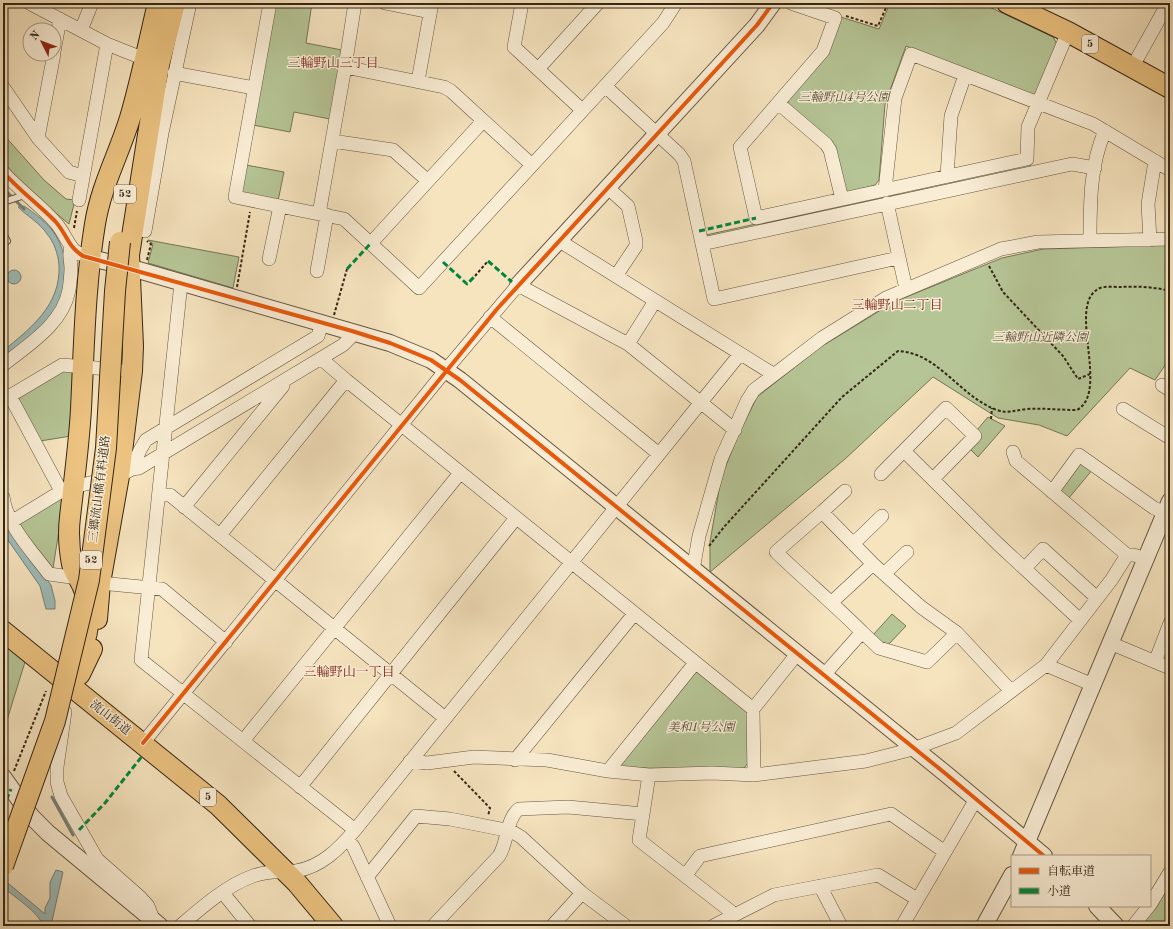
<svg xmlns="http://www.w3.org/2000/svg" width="1173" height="929" viewBox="0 0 1173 929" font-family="'Old Standard TT','Noto Serif JP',serif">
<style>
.green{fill:#b6c596;stroke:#757656}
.water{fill:#9ebdba;stroke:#748178}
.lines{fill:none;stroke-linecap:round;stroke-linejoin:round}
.stream{stroke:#748178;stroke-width:3}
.service-casing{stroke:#645640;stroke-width:8}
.minor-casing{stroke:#645640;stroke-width:14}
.tertiary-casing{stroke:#645640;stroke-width:18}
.primary-casing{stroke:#342616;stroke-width:22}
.path{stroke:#342616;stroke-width:2;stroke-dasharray:3 2;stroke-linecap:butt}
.service{stroke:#f9edd5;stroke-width:6}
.minor{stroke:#f9edd5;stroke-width:13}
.tertiary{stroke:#f9edd5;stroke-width:16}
.primary{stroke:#ebc280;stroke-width:20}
.primary-bridge-casing{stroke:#342616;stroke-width:22;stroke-linecap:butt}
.primary-bridge{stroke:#ebc280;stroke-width:20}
.quiet{stroke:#00873e;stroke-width:3;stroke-dasharray:6 3;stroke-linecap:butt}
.cycleway-casing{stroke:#f9edd5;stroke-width:6}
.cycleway{stroke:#e8590c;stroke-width:4}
.labels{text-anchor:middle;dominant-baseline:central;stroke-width:3;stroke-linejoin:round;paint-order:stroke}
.shield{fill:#f9edd5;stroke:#6f624f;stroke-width:1}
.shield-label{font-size:11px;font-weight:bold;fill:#342616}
.park-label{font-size:12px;font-style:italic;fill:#544e36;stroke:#f9edd5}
.street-label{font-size:12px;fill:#342616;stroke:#f9edd5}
.neighbourhood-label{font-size:13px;fill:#7a1f14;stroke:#f9edd5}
</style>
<rect width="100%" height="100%" fill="#f6e4bf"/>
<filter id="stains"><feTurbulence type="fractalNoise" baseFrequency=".005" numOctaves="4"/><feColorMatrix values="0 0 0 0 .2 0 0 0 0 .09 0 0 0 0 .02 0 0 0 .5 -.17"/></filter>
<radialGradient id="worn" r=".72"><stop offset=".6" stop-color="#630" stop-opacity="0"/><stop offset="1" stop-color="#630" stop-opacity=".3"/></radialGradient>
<!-- green -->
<path class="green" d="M275 3H312L306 43 342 50 330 119 294 112 290 132 253 125Z
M890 3H981L1053 37 1057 44 1037 93 1033 96 906 46 885 104 879 180 875 185 849 192 845 190 834 146 788 104V99L841 17 879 29Z
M3 134 44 180 66 199 75 200 69 224 28 190 3 162Z
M1031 163 1030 167 708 238 706 235Z
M246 165 284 172 278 201 244 195 241 191Z
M148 240 239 257 233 288 148 263 153 244Z
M1170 245V358L1155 380 1130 368 1067 436 1039 425 998 418 933 377 845 459 710 572V542L721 478 738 436 757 397 819 348 894 302 1002 258 1043 249Z
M59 371H75L71 436 40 441 18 402 20 394Z
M988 417 1005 426 978 457 970 449 982 437 977 430Z
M1079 463 1093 469 1068 499 1059 492Z
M65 493 53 568 20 526 21 519Z
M892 614 906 626 888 645 882 643 873 635Z
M3 644 25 662 3 733Z
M692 672H697L746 709 749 715V762L743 769 622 768 619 763Z
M1170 881V926H1140Z"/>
<!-- water -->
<path class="water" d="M24 206C34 213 44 220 52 230 75 260 66 303 41 329 30 340 16 350 3 360V351C31 328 61 305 59 265 58 254 54 242 47 234 40 223 27 216 18 207Z
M7 277a7 7 0 1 1 14 0a7 7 0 1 1-14 0Z
M3 520 51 585 55 601V609H46L40 586 3 533Z
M56 870 63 872 52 921 53 926H43C39 912 14 897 3 887V879L45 914V908L50 898V882Z"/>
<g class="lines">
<!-- stream -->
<path class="stream" d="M3 188 24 209
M52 797 73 835"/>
<!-- service casing -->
<g class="service-casing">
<path id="service" d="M3 202 25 195
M3 234 7 241"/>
</g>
<!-- minor casing -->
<g class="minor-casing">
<path id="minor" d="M29 3 107 44 152 62
M270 3 235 197 344 219 419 288 663 23 676 3
M385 3 430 12
M522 3 514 47 582 110
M791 3 835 18 823 51 740 147 756 218 1027 159 1028 127 1068 32
M81 30 92 3
M54 52 60 19
M1138 57 1168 3
M345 67 355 3
M538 69 598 3
M174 73 254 88
M418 81 432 3
M605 86 679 154 684 161 714 299 898 258
M3 87 38 138 69 172 83 176
M778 103 826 144 830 150 842 199
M38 138 54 54
M332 141 393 150 428 181
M3 172C19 190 39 204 55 222 63 230 67 243 74 250 79 254 85 256 91 258
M947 176 951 116 965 75
M607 187 628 206 636 241V246L616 276
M885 190 895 98 911 54 1093 124 1170 170
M79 200 107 44
M887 203 906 289
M319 214 345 67 444 87 451 91 532 165
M145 231 162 133 190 3
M558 240 773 374
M1150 240 1148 204 1155 161
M1090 241C1090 204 1090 164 1105 131
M371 243 483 121
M702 244 1072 164 1095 168
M269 259 280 206
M317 271 327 215
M181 283 141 660 355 830
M490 317 659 454
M628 344 655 301
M323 358 325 362 346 380 753 709
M3 365C28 345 63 324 69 290 70 283 71 275 71 268 71 261 68 253 71 247
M1162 385 1170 390
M10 396 61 491
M3 400 62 365 119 370
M1123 409 1170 438
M904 451 998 544 1080 620
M1013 452 1016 461 1127 555
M132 469 140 450 146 440 318 336 322 323
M881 474 946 408 975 436 933 479
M1052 492 1079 455 1154 508 1165 513
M159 495H170L445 718
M3 497C7 526 32 551 49 574L78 578
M184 507 283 386
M822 512 845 491
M11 522 65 489 119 476 132 469 139 468 343 345 350 338 352 331
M220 535 346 380
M853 544 882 516
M1025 568 1043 549 1097 598
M693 570 699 536 721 459 747 401 754 390 822 338 886 298 1001 249 1038 242 1170 239
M884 574 907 552
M100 583 162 589 226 642
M862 632C834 604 804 579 776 552L822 512 873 564
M957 633 1011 691
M1110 643 1170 668
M1155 662 1170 623
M1046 665 1093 685
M823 676 862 632 879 648 927 662 957 633 921 607 873 564 832 602
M65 712 57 767V782L61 796 97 859 140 897 148 906 153 919
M243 741 460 473
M143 743 445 371 518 285 628 344 735 430
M515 760 634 614
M410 761 427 763 474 757 547 760 608 771 649 775 712 773 754 775 866 761 913 749 956 733 1046 665 1112 579 1127 555H1134L1145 559
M608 771 695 663
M649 775 639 840 734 914
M754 775 753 709 797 654
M300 787 516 518
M347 840 353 846 390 926
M685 876 700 856 891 814 945 852
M367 877 416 816 450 819 511 831 521 837 582 893 626 926
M820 886 841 926
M223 893 250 926
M1150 905 1170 872
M180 926C201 908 227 885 253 876 271 870 279 873 296 871 321 867 339 849 355 830L740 354
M433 926 499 856C508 842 506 819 519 809L568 807 643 814
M552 926 582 893
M713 926 774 895 878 875 917 899
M902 926 976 799
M1133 926 1149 906"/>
</g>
<!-- tertiary casing -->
<g class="tertiary-casing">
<path id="tertiary" d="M91 258 128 267 390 343 431 360 460 380 946 774 1044 856
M518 285 757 25 773 3
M3 777 31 816 48 833 160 926
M1021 856 1170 501
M1097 906 1116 926
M984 926 1012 875"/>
</g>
<!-- primary casing -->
<g class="primary-casing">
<path id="primary" d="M1007 3 1068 32 1170 88
M97 619 100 583 119 476 132 371 133 346 129 255 159 65 175 3
M3 631 218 805 297 883 333 926
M75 659C90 640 93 608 82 585 79 578 74 572 72 564 69 548 68 533 70 517 74 481 79 445 81 409 84 347 85 285 95 224 101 186 119 154 130 118 141 80 149 41 158 3
M68 684 80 674 92 649"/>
</g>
<!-- path -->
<path class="path" d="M846 16 878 26 888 3
M74 228 77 211
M147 260 151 244 147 241
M989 266 1003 292 1063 356 1078 379 1090 374
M475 276 488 261
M237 287 250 212
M334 315 347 269
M991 419 992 408
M709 546 724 527 842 397 898 351C939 353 960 397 997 410 1008 414 1016 410 1027 409 1044 408 1060 410 1077 410 1111 391 1065 303 1100 288 1105 286 1115 287 1121 287 1137 286 1155 287 1170 291
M14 771 46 691
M454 771 490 808 488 816"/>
<!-- service -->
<use href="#service" class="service"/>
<!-- minor -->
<use href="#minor" class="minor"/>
<!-- tertiary -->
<use href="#tertiary" class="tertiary"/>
<!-- primary -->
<use href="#primary" class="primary"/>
<!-- primary-bridge casing -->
<g class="primary-bridge-casing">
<path id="primary-bridge" d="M3 866 55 721 89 580 106 448 115 291 120 242"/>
</g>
<!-- primary-bridge -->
<use href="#primary-bridge" class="primary-bridge"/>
<!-- quiet -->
<path class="quiet" d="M699 231 756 218
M488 261 512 282
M443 262 467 284 475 276
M347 269 371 243
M3 808 11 789
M79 830 105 803 143 755"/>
<!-- cycleway casing -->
<g class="cycleway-casing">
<path id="cycleway" d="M3 172C19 190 38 204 55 221 67 234 67 246 83 256L352 331 390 343 417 354 431 360 460 380 946 774 1044 856
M143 743 497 309 757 25 773 3"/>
</g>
<!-- cycleway -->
<use href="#cycleway" class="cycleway"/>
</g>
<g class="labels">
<!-- shield labels -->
<g class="shield">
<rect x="1082" y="35" width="16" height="18" rx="3"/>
<rect x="114" y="185" width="22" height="18" rx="3"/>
<rect x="80" y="551" width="22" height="18" rx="3"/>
<rect x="200" y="788" width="16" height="18" rx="3"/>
</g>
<g class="shield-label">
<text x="1090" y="44">5</text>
<text x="125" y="194">52</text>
<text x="91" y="560">52</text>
<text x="208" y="797">5</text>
</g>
<!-- park labels -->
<g class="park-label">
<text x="844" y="98">三輪野山4号公園</text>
<text x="1040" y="338">三輪野山近隣公園</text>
<text x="701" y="728">美和1号公園</text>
</g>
<!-- street labels -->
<g class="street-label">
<text transform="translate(100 489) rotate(-83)">三郷流山橋有料道路</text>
<text transform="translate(110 718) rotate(38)">流山街道</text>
</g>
<!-- neighbourhood labels -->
<g class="neighbourhood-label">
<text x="333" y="63">三輪野山三丁目</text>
<text x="897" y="305">三輪野山二丁目</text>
<text x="349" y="672">三輪野山一丁目</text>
</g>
</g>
<!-- margin -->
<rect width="1173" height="929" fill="none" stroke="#f6e4bf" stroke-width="16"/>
<rect x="4" y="4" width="1165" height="921" fill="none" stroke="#342616" stroke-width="2"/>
<rect x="8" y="8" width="1157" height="913" fill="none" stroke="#342616"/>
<!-- legend -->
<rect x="1011" y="855" width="140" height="52" fill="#f9edd5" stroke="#aa9d89"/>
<rect x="1019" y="868" width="20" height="6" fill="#e8590c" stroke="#aa9d89"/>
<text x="1047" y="875" font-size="12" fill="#342616">自転車道</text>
<rect x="1019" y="888" width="20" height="6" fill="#00873e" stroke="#aa9d89"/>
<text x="1047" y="895" font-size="12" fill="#342616">小道</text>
<!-- north arrow -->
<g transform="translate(42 42) rotate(312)"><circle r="19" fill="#f9edd5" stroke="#aa9d89"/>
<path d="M0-3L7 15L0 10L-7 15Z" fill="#8f2418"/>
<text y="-6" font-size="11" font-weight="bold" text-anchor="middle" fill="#342616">N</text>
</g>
<rect width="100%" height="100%" filter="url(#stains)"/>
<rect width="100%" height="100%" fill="url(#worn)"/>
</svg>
